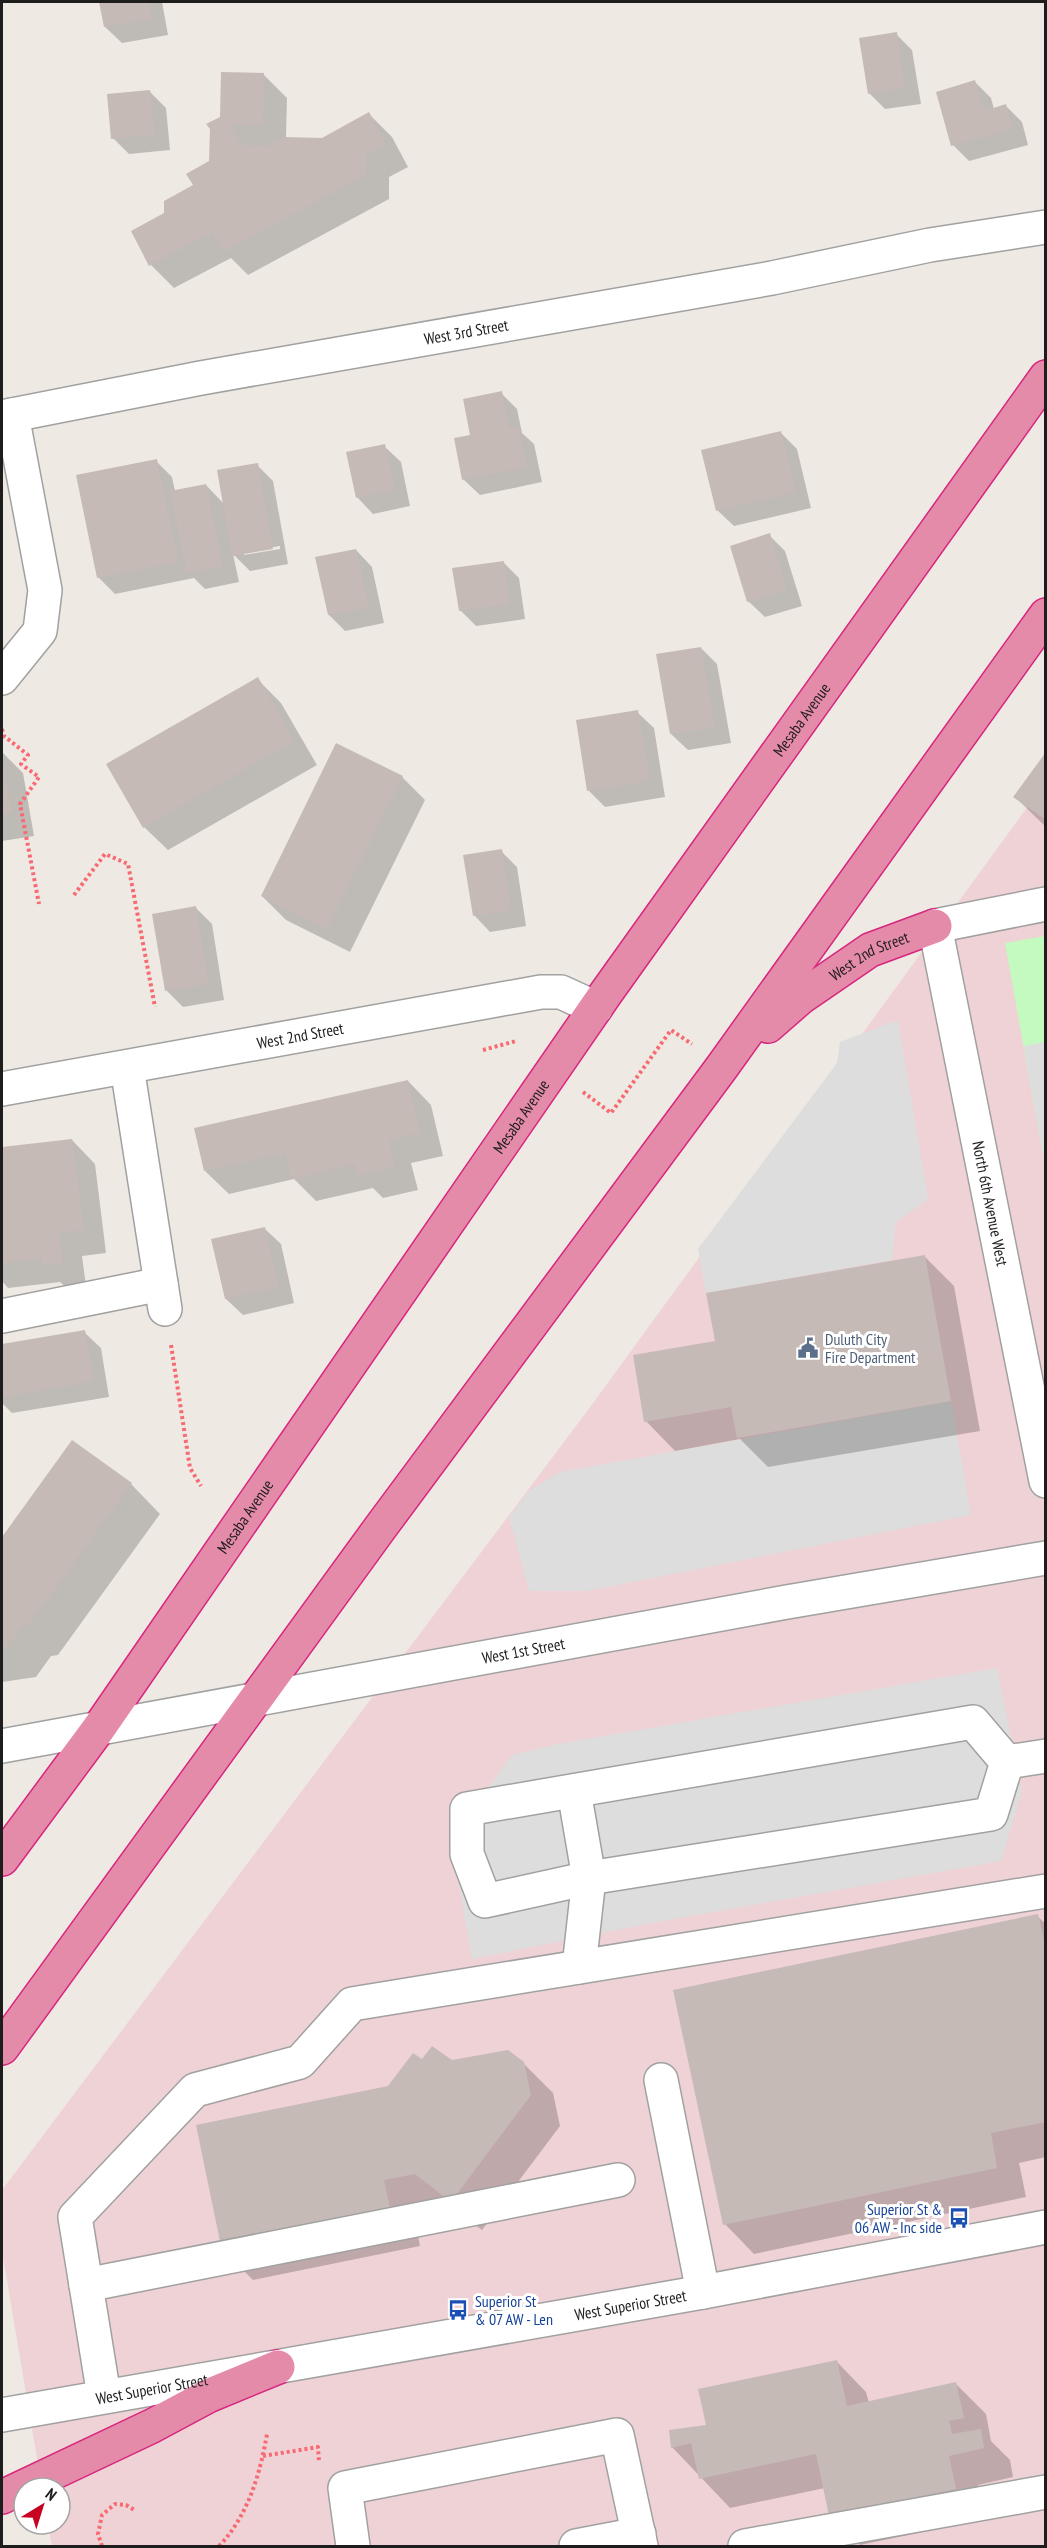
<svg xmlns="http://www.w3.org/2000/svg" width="1047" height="2548" viewBox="0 0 1047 2548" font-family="'PT Sans Narrow',sans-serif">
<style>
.commercial{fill:#efd2d5}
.park{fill:#c4f9c0}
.parking{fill:#ddd}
.shadow{fill:#0003;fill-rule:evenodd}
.building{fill:#c6bab6}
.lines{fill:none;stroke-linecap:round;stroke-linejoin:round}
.minor-casing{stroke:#a1a1a1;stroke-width:36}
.highway-casing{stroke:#d7267e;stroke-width:36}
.path{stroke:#f86a72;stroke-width:4;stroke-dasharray:3 3;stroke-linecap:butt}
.minor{stroke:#fff;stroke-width:33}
.highway{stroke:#e58baa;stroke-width:33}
.labels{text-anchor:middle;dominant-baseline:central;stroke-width:6;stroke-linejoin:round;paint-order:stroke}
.street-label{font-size:16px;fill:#1d1d1d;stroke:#fff}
.service-label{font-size:16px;fill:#4e5e75;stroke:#fff;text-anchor:start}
.transit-label{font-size:16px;fill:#164399;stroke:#fff;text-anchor:end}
</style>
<rect width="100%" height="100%" fill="#eee9e3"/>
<!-- commercial -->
<path class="commercial" d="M1045 783V2546H52L48 2524H60V2488H42L2 2251V2190L588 1410Z"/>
<!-- park -->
<path class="park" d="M1045 936V1166L1005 943Z"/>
<!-- parking -->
<path class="parking" d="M898 1020 928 1199 896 1222 892 1260 706 1293 698 1249 837 1063 840 1042Z
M1045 1042H1046L1045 1166 1024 1046Z
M951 1401 971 1515 587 1591H529L509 1517 529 1491 560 1472Z
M997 1668 1022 1791 1001 1861 652 1923 472 1959 451 1839 512 1755 558 1744Z"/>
<!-- shadow -->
<path class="shadow" d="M101 2H162L168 35 122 43 105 27Z
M896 34 912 50 921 104 885 109 869 93Z
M264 75 287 98 286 138 323 139 369 114 392 137 408 167 389 177V199L248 275 231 258 174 288 151 265 166 214 195 186 210 162 222 117Z
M975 82 991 98 994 109 1006 106 1022 122 1028 145 969 161 953 145Z
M150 92 166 108 170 150 129 154 113 138Z
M501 393 517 409 522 433 534 444 542 482 480 495 463 479 471 436Z
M781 433 797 449 811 508 734 526 717 510Z
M384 446 401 462 410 506 373 514 357 497Z
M156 461 172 477 175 491 206 485 224 504 257 465 273 481 288 564 250 571 233 554 239 582 205 589 194 578 115 594 99 578 78 476ZM280 546V549L244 555V552Z
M769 535 785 551 802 606 765 617 748 601Z
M356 550 372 567 384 623 345 631 329 615Z
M503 562 519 578 525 619 476 626 460 610Z
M701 648 717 664 731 743 688 750 671 734Z
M257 679 281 703 317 765 168 850 144 827Z
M637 712 654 728 665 797 605 807 589 791Z
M2 752 23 773 34 836 2 841Z
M1046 755V827L1015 797Z
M402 777 425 800 350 952 286 920 262 896Z
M501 851 517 867 526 926 490 932 474 915Z
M196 908 212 924 224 1000 183 1007 167 991Z
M408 1081 431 1105 443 1156 411 1163 418 1190 383 1198 373 1188 316 1201 294 1179 229 1194 205 1171Z
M72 1140 95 1164 106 1253 82 1256 86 1286 67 1288 60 1282 8 1288 2 1281V1149Z
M264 1228 281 1244 294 1303 243 1315 226 1299 213 1240Z
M924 1256 954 1286 980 1431 768 1467 740 1439 675 1451 646 1421 717 1343Z
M84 1332 101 1348 109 1397 12 1413 2 1403V1346Z
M73 1442 131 1484 160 1514 58 1655 51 1656 36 1677 2 1682V1540Z
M1037 1916 1046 1924V2157L1019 2163 1026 2197 754 2254 725 2224Z
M452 2062 523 2063 553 2093 560 2126 482 2230 446 2203 413 2210 420 2246 253 2280 223 2250 389 2087Z
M837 2362 866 2392 869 2403 956 2384 986 2414 991 2441 1010 2460 1013 2477 978 2485 985 2519 860 2545 831 2515 825 2488 730 2508 672 2447 707 2426Z"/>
<!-- building -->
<path class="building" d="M99 2H149L152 19 104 27Z
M897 32 905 88 868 94 859 38Z
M221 72 264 73 263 126 230 125 241 145 267 146 284 137 322 138 369 112 386 144 366 154V175L223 252 212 232 149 266 131 231 164 213V201L193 185 186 174 209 161 210 129 206 124 220 117Z
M975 80 984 111 1006 104 1013 129 951 146 936 92Z
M150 90 155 135 111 139 107 94Z
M502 391 509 428 518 426 527 467 462 480 454 438 470 435 463 399Z
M781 431 796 492 716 511 701 450Z
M385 444 395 490 356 498 346 452Z
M157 459 178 562 97 578 76 475Z
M258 463 273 549 232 556 217 470Z
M206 484 223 566 187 573 170 491Z
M770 533 787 590 747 602 730 546Z
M356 549 369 607 328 615 315 557Z
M504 561 510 604 459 611 452 568Z
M701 647 715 727 670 734 656 654Z
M258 677 294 741 143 828 106 764Z
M638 710 650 781 587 791 576 720Z
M336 743 403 776 327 929 261 896Z
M1046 752V820L1013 797Z
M2 764 12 812 2 814Z
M502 849 511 910 473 916 463 855Z
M196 906 209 984 165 991 152 914Z
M408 1080 420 1133 389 1140 395 1167 358 1176 355 1164 291 1179 286 1153 204 1171 194 1128Z
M72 1139 84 1230 59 1233 63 1263 42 1265 41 1258 2 1263V1147Z
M265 1227 279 1287 225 1299 211 1239Z
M925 1255 951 1401 737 1438 731 1407 644 1422 633 1355 715 1341 706 1293Z
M85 1330 94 1381 2 1397V1344Z
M72 1440 132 1483 28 1626 22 1627 6 1648H2V1537Z
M1038 1914 1046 1950V2122L991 2133 997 2168 723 2225 673 1990Z
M432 2046 452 2060 508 2050 524 2062 531 2095 451 2202 415 2174 384 2180 392 2217 222 2251 196 2125 388 2086 413 2053 422 2059Z
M837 2360 847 2406 956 2382 964 2418 949 2421 952 2434 981 2429 984 2448 949 2456 956 2489 829 2516 816 2454 699 2479 691 2443 671 2448 669 2430 706 2425 698 2389Z"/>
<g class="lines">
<!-- minor casing -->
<g class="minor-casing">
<g id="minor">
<path id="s1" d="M2 417 201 378 772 278 930 245 1046 227"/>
<path d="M2 678 40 631 45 590 12 415"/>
<path id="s2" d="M1046 904 935 926 1046 1481"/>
<path d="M127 1067 165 1309"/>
<path id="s3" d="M2 1089 541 992H561L596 1008"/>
<path d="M2 1316 161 1284"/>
<path d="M973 1722 1007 1762 991 1814 589 1878 485 1901 467 1854V1809Z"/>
<path id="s4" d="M2 1746 787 1602 1046 1558"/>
<path d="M1007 1762 1046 1756"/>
<path d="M574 1791 589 1878 579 1967"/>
<path d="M661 2080 703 2292"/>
<path d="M86 2285 618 2180"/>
<path d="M104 2396 75 2217 195 2090 300 2062 352 2004 1046 1891"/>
<path id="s5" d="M2 2415 703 2292 1046 2227"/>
<path d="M353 2546 345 2488 617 2435 641 2546"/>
<path d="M576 2546 639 2534"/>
<path d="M745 2546 1046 2492"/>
</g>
</g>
<!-- highway casing -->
<g class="highway-casing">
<g id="highway">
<path id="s6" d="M768 1026 800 998 870 950 935 926"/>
<path id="s7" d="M2 1859 99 1728 606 993 1046 377"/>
<path d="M2 2048 380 1528 722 1067 1046 615"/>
<path d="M2 2497 152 2426 210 2395 278 2367"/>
</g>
</g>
<!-- path -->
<path class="path" d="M2 729 4 736 28 755 21 764 39 777 20 804 39 904
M74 895 105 854 128 864 155 1007
M483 1050 516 1041
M583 1092 611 1113 671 1030 692 1044
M171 1345 190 1468 201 1486
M263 2456 318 2447 319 2462
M102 2546 98 2534 102 2515 115 2504 126 2505 136 2511
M219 2546C248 2516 260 2474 267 2434"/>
<!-- minor -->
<use href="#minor" class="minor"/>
<!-- highway -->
<use href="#highway" class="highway"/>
</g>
<!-- icons -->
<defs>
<g id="civic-bare" transform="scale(1.62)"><path d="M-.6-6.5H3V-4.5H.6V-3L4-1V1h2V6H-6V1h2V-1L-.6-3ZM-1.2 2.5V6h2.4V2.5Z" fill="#5c6f8a" stroke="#fff" stroke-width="2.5" paint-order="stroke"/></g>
<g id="bus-bare" transform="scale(1.62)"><path d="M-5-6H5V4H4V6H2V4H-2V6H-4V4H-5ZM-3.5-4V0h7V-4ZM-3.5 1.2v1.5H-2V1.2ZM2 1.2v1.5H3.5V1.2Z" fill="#1a4fb4" stroke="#fff" stroke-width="2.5" paint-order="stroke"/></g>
</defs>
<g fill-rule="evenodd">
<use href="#civic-bare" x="808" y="1348"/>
<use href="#bus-bare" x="959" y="2218"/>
<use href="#bus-bare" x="458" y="2310"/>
</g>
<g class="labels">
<!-- street labels -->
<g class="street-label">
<text stroke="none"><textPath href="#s1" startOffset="472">West 3rd Street</textPath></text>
<text stroke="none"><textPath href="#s7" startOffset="1392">Mesaba Avenue</textPath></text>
<text stroke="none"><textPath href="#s6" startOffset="124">West 2nd Street</textPath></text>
<text stroke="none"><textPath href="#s3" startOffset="303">West 2nd Street</textPath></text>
<text stroke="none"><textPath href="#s7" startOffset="906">Mesaba Avenue</textPath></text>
<text stroke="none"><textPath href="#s2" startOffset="396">North 6th Avenue West</textPath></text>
<text stroke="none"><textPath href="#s7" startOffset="420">Mesaba Avenue</textPath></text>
<text stroke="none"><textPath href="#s4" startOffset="530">West 1st Street</textPath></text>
<text stroke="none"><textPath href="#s5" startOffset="638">West Superior Street</textPath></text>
<text stroke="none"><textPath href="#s5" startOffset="152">West Superior Street</textPath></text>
</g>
<!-- service labels -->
<g class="service-label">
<text x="825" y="1339">Duluth City<tspan x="825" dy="18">Fire Department</tspan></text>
</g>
<!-- transit labels -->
<g class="transit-label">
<text x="942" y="2209">Superior St &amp;<tspan x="942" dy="18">06 AW - Inc side</tspan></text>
<text x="475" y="2301" text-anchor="start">Superior St<tspan x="475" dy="18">&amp; 07 AW - Len</tspan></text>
</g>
</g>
<!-- border -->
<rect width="1047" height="2548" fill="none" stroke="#1d1d1d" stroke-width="6"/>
<!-- north arrow -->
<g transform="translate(42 2506) rotate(38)"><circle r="28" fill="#ffffff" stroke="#a5a5a5" stroke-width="1.5"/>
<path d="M0-4.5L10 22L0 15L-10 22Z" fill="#c80221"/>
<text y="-9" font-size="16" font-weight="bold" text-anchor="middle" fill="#1d1d1d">N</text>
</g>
</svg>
